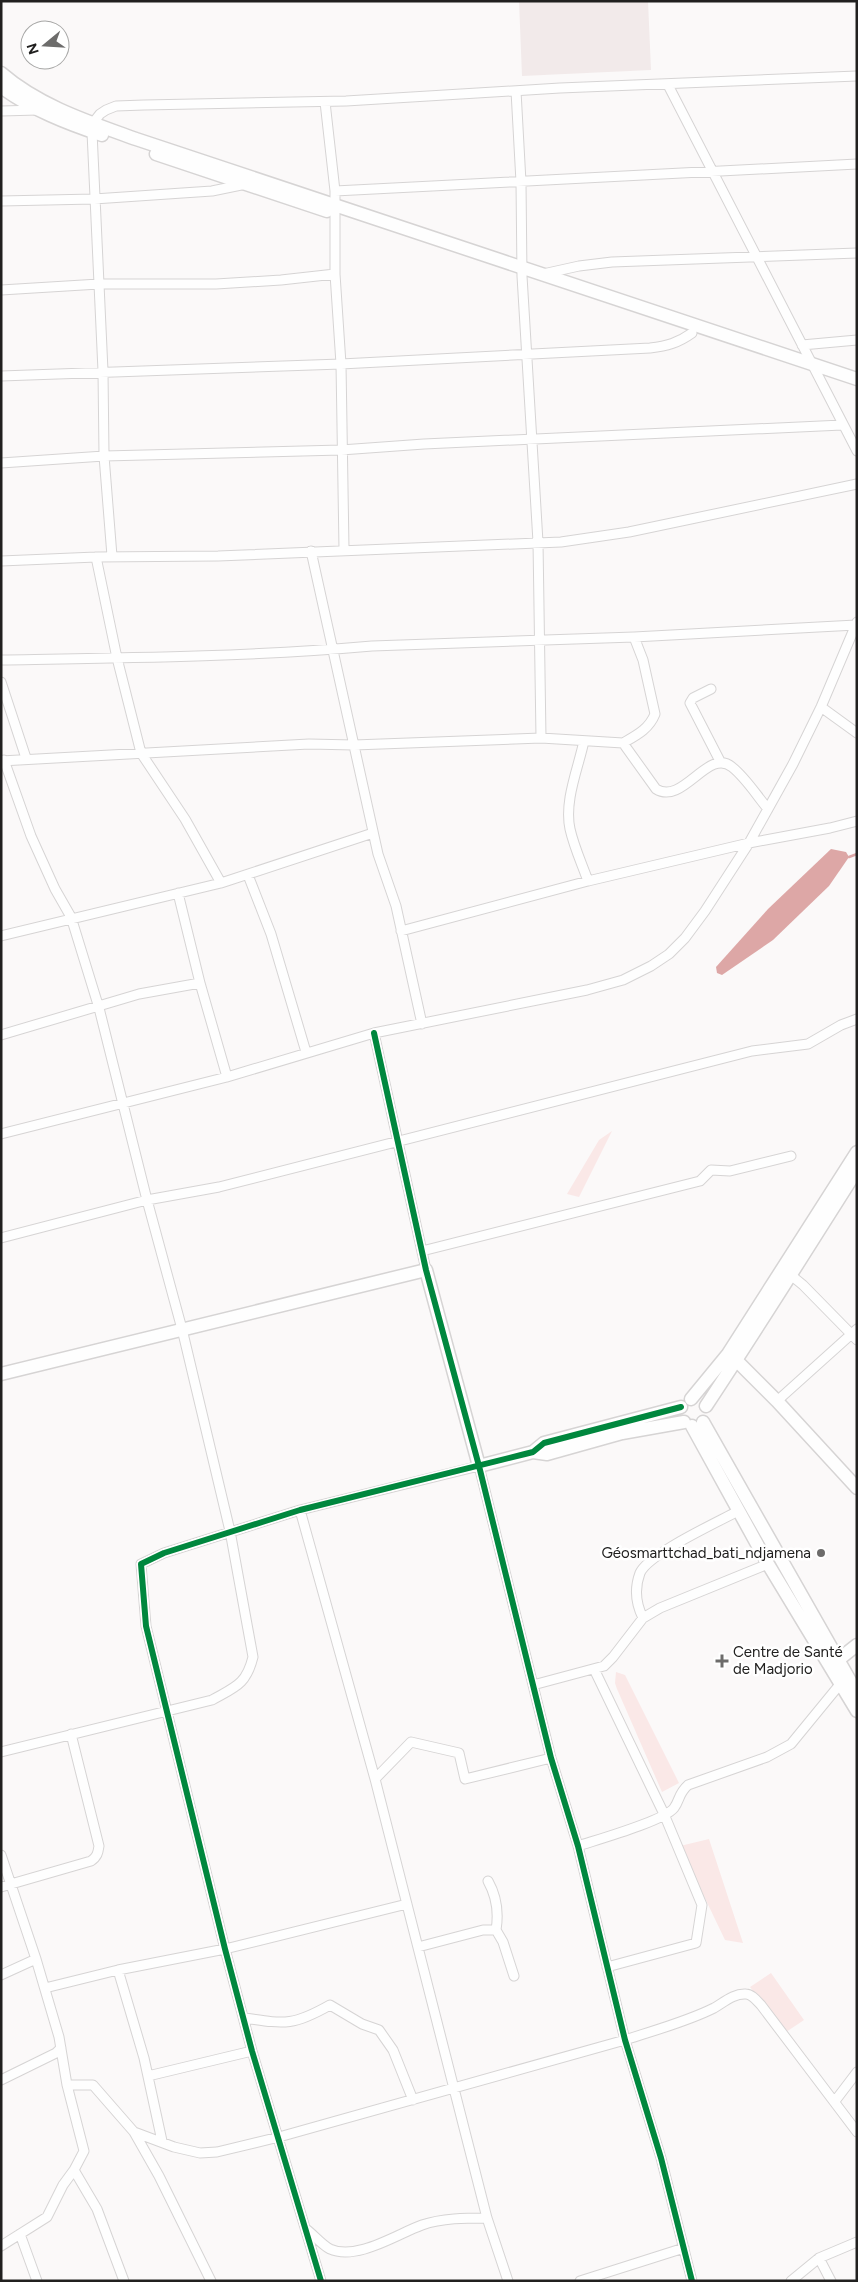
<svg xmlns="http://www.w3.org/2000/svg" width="858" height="2282" viewBox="0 0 858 2282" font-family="Figtree,sans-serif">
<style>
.built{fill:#f2eaea}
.green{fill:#fae8e7}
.water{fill:#dda7a6}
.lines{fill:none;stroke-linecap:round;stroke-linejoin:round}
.stream{stroke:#dda7a6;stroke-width:2.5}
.street-casing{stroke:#d6d4d4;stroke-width:11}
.secondary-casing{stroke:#d6d4d4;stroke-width:15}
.street{stroke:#fefefe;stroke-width:9}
.secondary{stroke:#fefefe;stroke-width:12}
.cycleway-casing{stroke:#fff;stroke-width:9}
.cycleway{stroke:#00873e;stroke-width:6}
.poi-dot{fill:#6d6c6b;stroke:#fff;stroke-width:2}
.labels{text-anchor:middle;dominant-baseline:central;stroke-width:5;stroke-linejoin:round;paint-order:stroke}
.poi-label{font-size:15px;fill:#21201f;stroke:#fff;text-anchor:end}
</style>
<rect width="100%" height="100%" fill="#fbf9f9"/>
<!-- built -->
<path class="built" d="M519 1H648L651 70 522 76Z"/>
<!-- green -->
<path class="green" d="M612 1131 579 1197 567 1194 599 1140Z
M616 1672 625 1675 679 1783 662 1792 617 1689 615 1683Z
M709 1839 743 1943 725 1940 680 1846Z
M771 1973 804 2020 786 2032 750 1987Z"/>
<!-- water -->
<path class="water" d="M831 849 846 852 849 857 829 886 773 940 722 975 717 973 716 967 768 909Z"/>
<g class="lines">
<!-- stream -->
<path class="stream" d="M849 857 857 854"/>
<!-- street casing -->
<g class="street-casing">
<path id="street" d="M668 85 857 451
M516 91 521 182 522 276 538 542 541 738
M325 102 335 191V274L341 364 344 549
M1 111 38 110
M335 191 857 164
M1 201 94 199 212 191 246 184
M543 274 579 266 612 262 857 253
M1 290 99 284H216L281 280 335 274
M802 345 857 340
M1 376 341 364 650 348C667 346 678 343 692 333
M1 463 104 456 341 450 424 444 842 425
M311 551 378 854 396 906 422 1024
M112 556 104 456 103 371 92 132 93 123 100 114 106 110 116 106 144 105 346 101 560 88 857 76
M96 557 117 658 141 753 185 819 221 883 373 833
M1 561 96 557 218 556 561 542 629 532 857 484
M1 660C125 658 249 657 372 646L634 637 856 625
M1 682 26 758
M711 689 693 698 690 703 721 763
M821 707 857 733
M584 741C578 769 564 801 570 829 574 847 582 864 588 881
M623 743C637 735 649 729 655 714L643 660 634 637
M1 761 309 744 354 745 541 738 623 743 656 789C683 806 708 747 732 767 746 778 757 796 768 809
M248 875 271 934 306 1052
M178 893 200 983
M401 931 588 881 749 843 830 828 857 821
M1 936 221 883
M374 1033 426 1270
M1 1035 139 994 200 983 227 1077
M1 1134 227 1077 374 1033 587 990 623 980 651 966 669 954 685 938 705 911 749 843 793 764 821 707 857 622
M1 1238 147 1200 219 1187 752 1051 808 1044 841 1025 857 1019
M422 1251 700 1181 711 1170 730 1171 791 1156
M787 1272 803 1285 857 1340
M777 1401 857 1329
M300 1510 375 1779 487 2218 508 2281
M643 1618C636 1604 634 1589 640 1573 648 1554 718 1522 738 1511
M594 1669 664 1814 702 1905 696 1943 607 1967
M533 1685 604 1666 613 1657 643 1618 660 1608 768 1564
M1 1752 212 1700C235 1687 246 1685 253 1657L230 1531 182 1329 147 1200 99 1008 71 917 55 889 31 836 4 760
M375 1779 411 1742 459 1753 465 1779 551 1758
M578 1846C596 1840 664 1821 674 1808 680 1800 678 1794 688 1785L767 1757 791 1744 841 1683
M1 1855 36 1959 59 2037 67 2085 84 2151 74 2170 97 2209 124 2281
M488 1881C497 1897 499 1912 496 1930
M1 1887 91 1861C97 1857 98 1853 99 1846L71 1734
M418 1947 483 1930H496L503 1942 514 1976
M118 1970 144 2058 162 2141
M1 1975 36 1959
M45 1988 118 1970 225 1949 407 1904
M245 2018C285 2024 293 2026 330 2005L362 2024 379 2030 393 2050 413 2100
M148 2076 252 2051
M1 2080 56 2053 61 2048
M67 2085H93L134 2132 174 2147 200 2153 217 2152 279 2137 625 2040C655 2030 686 2022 714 2008 723 2003 734 1993 746 1994 752 1994 757 2001 761 2005L857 2132
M835 2101 857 2072
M134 2132 159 2176 211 2281
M306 2229C314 2235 322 2245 330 2249 357 2261 397 2234 422 2225 442 2218 466 2218 487 2218
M20 2234 37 2281
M1 2246 47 2217 63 2185 74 2170
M819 2258 831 2281
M321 2281 252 2051 225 1949 146 1626 141 1564 164 1553 300 1510 479 1466 551 1758 578 1846 625 2040 661 2158 692 2281
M580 2281 684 2248
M791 2281 819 2258 857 2242"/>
</g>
<!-- secondary casing -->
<g class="secondary-casing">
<path id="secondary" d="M1 73C39 106 89 122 136 139L857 379
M1 87C33 110 66 123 102 135
M156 154 327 211
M737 1361 777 1401 857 1488
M1 1374 426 1270 479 1466 533 1452 544 1443 681 1407
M691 1399 728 1354 857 1152
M706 1406C757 1329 807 1249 857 1170
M703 1422 857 1693
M692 1426 768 1564 857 1711
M533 1452 547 1454 622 1433 684 1422
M838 1660 857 1645"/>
</g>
<!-- street -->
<use href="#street" class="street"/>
<!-- secondary -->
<use href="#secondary" class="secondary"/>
<!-- cycleway casing -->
<g class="cycleway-casing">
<path id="cycleway" d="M374 1033 426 1270 479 1466 551 1758 578 1846 625 2040 661 2158 692 2281
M321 2281 252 2051 225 1949 146 1626 141 1564 164 1553 300 1510 525 1454 533 1452 544 1443 681 1407"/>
</g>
<!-- cycleway -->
<use href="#cycleway" class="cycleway"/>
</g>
<!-- markers -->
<g class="poi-dot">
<circle cx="821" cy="1553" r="5"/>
<path d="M719.5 1653.5h5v5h5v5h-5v5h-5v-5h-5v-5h5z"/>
</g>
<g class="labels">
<!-- poi labels -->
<g class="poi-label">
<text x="811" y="1553">Géosmarttchad_bati_ndjamena</text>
<text x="733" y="1652" text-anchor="start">Centre de Santé<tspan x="733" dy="17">de Madjorio</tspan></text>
</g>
</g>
<!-- border -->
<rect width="858" height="2282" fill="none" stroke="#21201f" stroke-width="5"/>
<!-- north arrow -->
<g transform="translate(45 45) rotate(252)"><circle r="24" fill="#ffffff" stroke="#a6a6a5"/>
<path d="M0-4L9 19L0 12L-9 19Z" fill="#6d6c6b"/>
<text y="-8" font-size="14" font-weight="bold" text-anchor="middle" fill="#21201f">N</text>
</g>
</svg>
